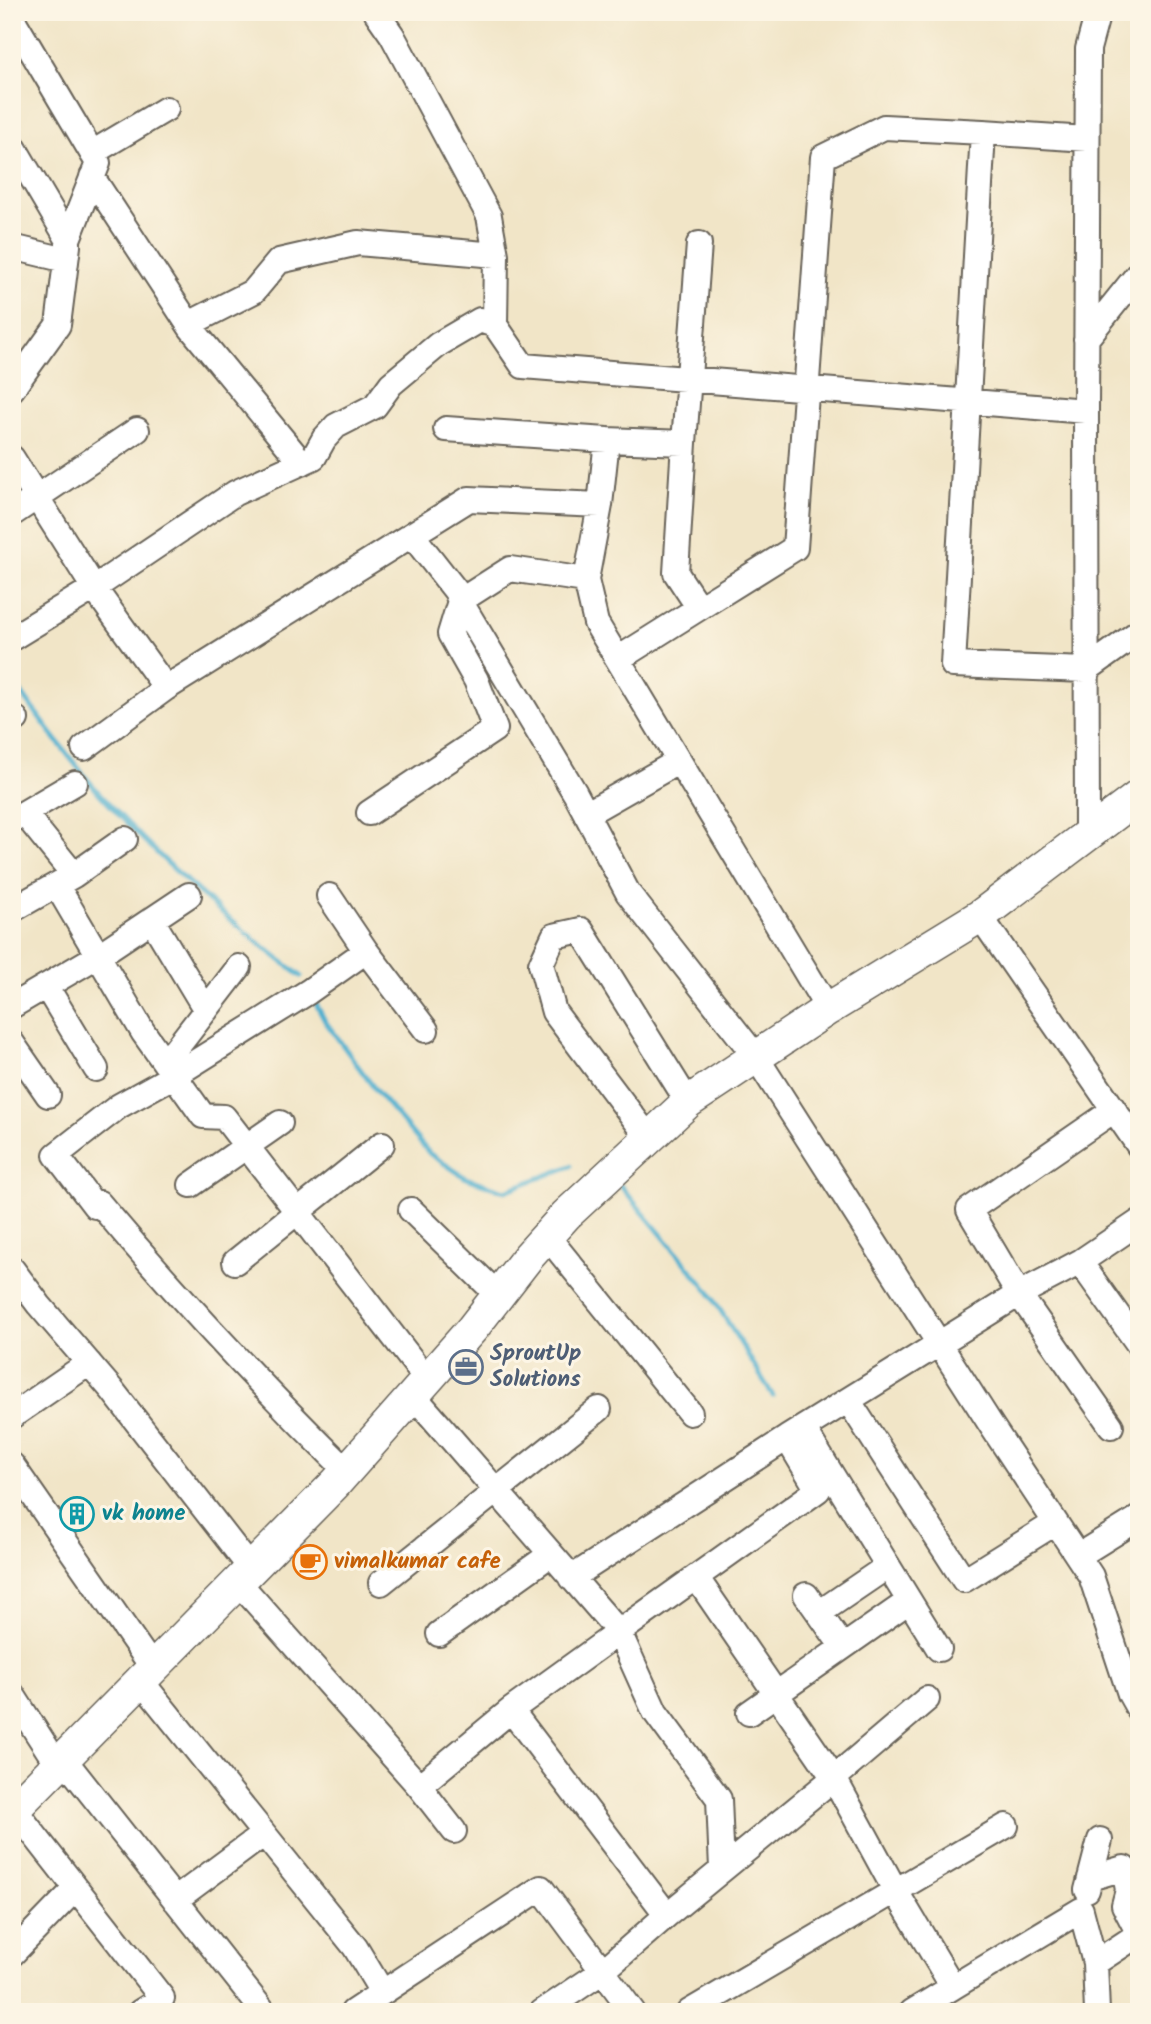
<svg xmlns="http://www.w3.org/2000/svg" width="1151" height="2024" viewBox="0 0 1151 2024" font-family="Kalam,sans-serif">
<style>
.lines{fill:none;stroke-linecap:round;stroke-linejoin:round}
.stream{stroke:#51b0cf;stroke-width:5}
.minor-casing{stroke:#676258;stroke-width:28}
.major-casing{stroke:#676258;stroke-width:35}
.minor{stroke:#fff;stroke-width:24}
.major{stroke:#fff;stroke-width:32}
.labels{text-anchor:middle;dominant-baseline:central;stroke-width:6;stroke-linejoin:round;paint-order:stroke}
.service-label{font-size:23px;font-weight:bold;fill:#4e5e75;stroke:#fcf5e5;text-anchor:start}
.culture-label{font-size:23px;font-weight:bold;fill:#0d838f;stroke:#fcf5e5;text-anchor:start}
.food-label{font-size:23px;font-weight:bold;fill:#c56008;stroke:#fcf5e5;text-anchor:start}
</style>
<rect width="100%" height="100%" fill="#fcf5e5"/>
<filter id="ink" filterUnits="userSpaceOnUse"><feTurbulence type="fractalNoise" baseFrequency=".0143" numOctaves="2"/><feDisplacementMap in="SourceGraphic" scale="14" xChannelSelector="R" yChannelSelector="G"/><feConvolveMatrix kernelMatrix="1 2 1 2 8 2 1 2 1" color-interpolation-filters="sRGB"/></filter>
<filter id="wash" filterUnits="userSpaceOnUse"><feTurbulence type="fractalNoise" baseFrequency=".00686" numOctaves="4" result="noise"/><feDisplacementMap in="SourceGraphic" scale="28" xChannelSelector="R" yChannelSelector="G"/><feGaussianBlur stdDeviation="1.57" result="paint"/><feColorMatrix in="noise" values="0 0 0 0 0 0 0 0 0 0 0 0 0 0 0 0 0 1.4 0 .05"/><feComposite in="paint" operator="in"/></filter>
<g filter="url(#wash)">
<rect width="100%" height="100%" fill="#f1e5c7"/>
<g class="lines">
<!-- stream -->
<path class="stream" d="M12 680C41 719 68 758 100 794 161 861 229 922 301 976
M315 1002 325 1021 377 1092 430 1154 466 1178 505 1191 571 1166
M619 1184 708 1290 773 1396"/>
</g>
</g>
<g filter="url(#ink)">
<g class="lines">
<!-- minor casing -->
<g class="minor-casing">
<path id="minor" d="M376 12 392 35 489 216 496 255 495 325
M12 18 98 163 68 239
M1087 139 983 132 953 665 1086 670 1139 632
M12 144 68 239V246L58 325 12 389
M92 153 166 109
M92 177 191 328 302 463
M12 247 66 260
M189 324 254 291 279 261 358 243 496 255
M1086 339 1139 273
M446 429 607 440
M684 443 699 244
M12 458 94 588 166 688
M600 505 586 580 596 623 828 1009
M12 514 137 430
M586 580 510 569 460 601 575 793 628 893 756 1057 993 1428 1091 1576 1130 1694 1139 1710
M699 608 795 548 823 157 884 127 983 132
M12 638 94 588 235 493 314 457 324 439 336 426 375 406 391 384 439 344 480 320 495 325 523 366 1086 411
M12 721 16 719
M84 748 166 688 469 499 600 505 607 440 684 443 676 573 699 608 618 659
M24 813 74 875
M369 813 495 729 476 680 450 634 460 601 456 591 412 535
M586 814 679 761
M12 820 75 783
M1087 836 1086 411 1088 49 1098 12
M57 886 143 1032 203 1116 224 1117 428 1381
M329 896 366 951 426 1030
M12 910 74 875 125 839
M980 916 1139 1146
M152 920 206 1010
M46 986 96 1069
M12 1006 99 955 189 895
M12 1043 48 1095
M165 1063 239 967
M649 1138 554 1012 541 964 554 936 581 930 688 1102
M191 1185 280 1123
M411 1210 498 1295
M1139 1222 1080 1262 1139 1345
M547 1236 690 1413
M235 1262 382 1144
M12 1269 39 1305 112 1390 252 1570
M414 1396 619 1632 511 1710 667 1915 603 1971 542 2012
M848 1400 964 1580 1055 1523
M12 1416 89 1363
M1111 1426 1019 1294 969 1210 1114 1110
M803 1428 939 1649
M12 1465 153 1668
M347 1471C260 1385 178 1297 99 1203L95 1206 56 1155 119 1106 175 1075 308 992 366 951
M1078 1556 1139 1518
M571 1578 787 1438
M239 1583 419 1786 454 1831
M381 1583 599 1409
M806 1595 843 1647
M819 1613 888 1566
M439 1634 551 1554
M141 1681 355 1947 382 1992
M12 1694 57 1764
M749 1713 909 1601
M63 1758 264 2012
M419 1786 511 1710
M14 1809 162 1998 140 2012
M722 1869 719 1799 655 1712 619 1632 818 1490 787 1438 1019 1294 1080 1262
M1090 1878 1124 1868 1128 1890 1124 1905 1139 1934
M1087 1890 1100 1840
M175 1900 264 1834
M667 1915 834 1778 696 1577
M12 1954 76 1888
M953 1987 1081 1910 1095 1963
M353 2012 541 1888 633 2012
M689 2012 1006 1826
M912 2012 953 1987 895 1890 834 1778 927 1699
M1097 2012 1095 1963 1139 1934"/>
</g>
<!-- major casing -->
<g class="major-casing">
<path id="major" d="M12 1811 335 1484 472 1329 528 1257 566 1215 688 1102 828 1009 980 916 1139 796"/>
</g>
<!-- minor -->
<use href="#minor" class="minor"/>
<!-- major -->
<use href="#major" class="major"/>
</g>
</g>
<!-- icons -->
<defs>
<g id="office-ring" transform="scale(1.75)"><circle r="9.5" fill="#fcf5e5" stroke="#5c6f8a" stroke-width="1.5"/><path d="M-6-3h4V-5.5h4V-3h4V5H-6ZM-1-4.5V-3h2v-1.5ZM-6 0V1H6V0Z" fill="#5c6f8a"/></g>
<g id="building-ring" transform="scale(1.75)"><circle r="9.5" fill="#fcf5e5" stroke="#0f9aa8" stroke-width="1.5"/><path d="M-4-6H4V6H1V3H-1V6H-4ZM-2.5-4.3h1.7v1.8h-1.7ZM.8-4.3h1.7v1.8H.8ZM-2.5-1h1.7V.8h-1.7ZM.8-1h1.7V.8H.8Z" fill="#0f9aa8"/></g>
<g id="cafe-ring" transform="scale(1.75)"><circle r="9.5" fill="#fcf5e5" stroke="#e8710a" stroke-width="1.5"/><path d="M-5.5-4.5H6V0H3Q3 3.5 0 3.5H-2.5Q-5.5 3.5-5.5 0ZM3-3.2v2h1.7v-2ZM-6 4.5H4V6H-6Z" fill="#e8710a"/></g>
</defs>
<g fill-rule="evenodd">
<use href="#office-ring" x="466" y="1367"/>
<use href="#building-ring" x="77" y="1514"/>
<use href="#cafe-ring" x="310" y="1562"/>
</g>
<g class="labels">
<!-- service labels -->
<g class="service-label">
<text x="490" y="1354">SproutUp<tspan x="490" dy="26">Solutions</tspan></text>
</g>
<!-- culture labels -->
<g class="culture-label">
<text x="102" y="1514">vk home</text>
</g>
<!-- food labels -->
<g class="food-label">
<text x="334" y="1562">vimalkumar cafe</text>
</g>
</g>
<!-- margin -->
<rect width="1151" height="2024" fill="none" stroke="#fcf5e5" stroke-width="42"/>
</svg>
